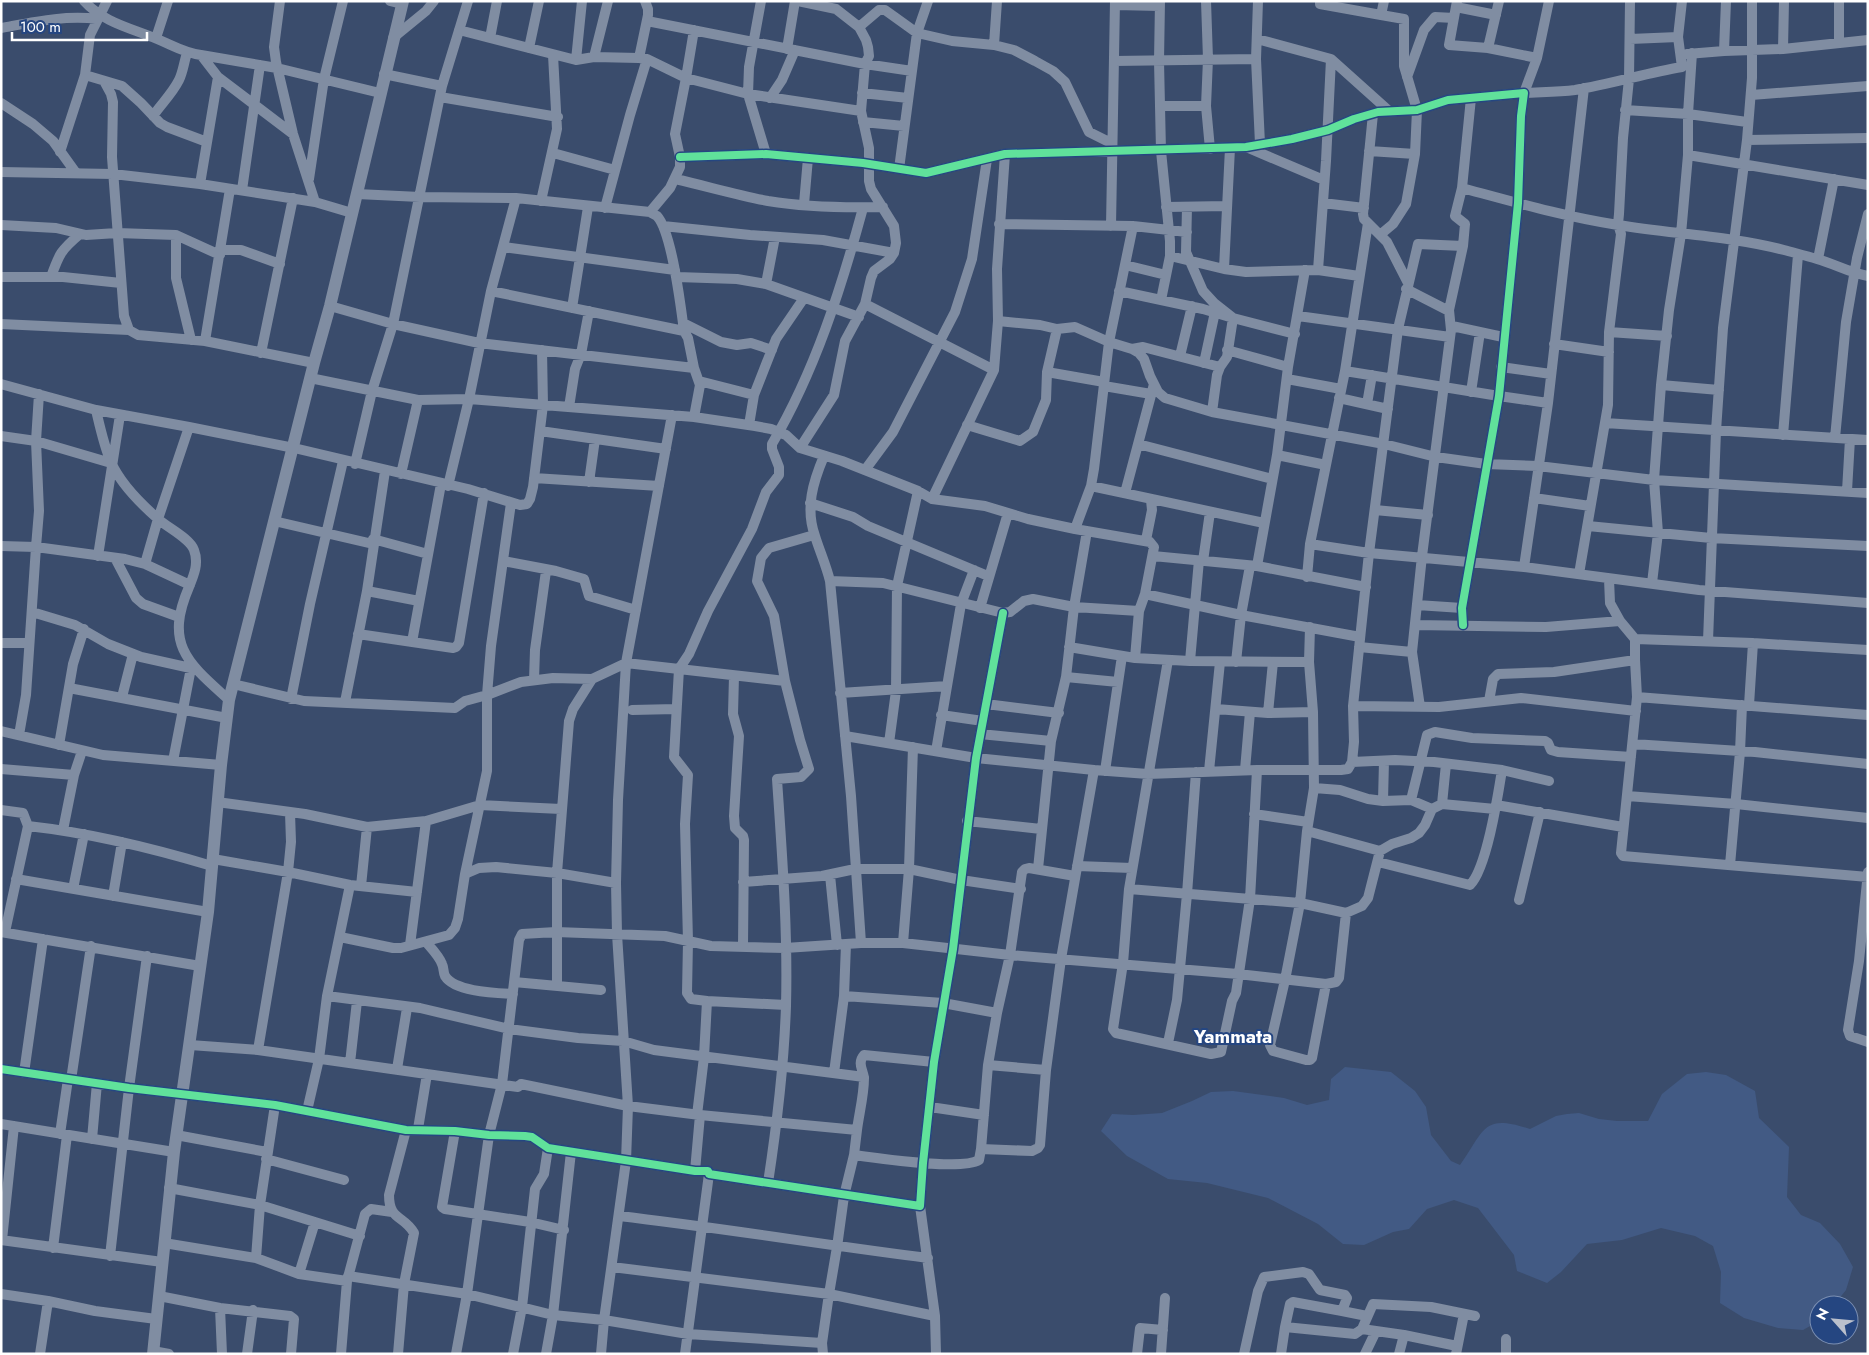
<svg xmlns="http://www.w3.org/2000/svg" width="1869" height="1355" viewBox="0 0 1869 1355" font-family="Jost,sans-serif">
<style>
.water{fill:#425a84}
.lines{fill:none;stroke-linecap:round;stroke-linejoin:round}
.minor{stroke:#808da2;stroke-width:10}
.tertiary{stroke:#808da2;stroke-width:12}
.cycleway-casing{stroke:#254681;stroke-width:11}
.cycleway{stroke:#60e19b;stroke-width:8}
.labels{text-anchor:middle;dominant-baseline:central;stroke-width:4;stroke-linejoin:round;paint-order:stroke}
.district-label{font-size:19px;font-weight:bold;fill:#fff;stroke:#254681}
</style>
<rect width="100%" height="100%" fill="#3a4c6c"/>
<!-- water -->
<path class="water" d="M1345 1067 1391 1072 1415 1091 1426 1107 1431 1135 1451 1161 1460 1165C1485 1130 1482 1113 1530 1129L1556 1116 1567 1114 1579 1113 1599 1119 1617 1121H1648L1662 1094 1687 1074 1706 1072 1726 1075 1755 1091 1759 1118 1789 1147 1787 1197 1801 1215 1820 1223 1840 1244 1853 1267 1846 1290 1834 1305H1819V1321L1803 1330 1778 1328 1744 1318 1720 1303 1721 1272 1713 1246 1695 1236 1661 1228 1622 1240 1587 1244 1561 1272 1547 1283 1517 1271 1514 1255 1478 1208 1454 1200 1427 1209 1409 1229 1393 1232 1364 1245 1343 1244 1318 1224 1268 1198 1207 1183 1168 1179 1127 1156 1101 1131 1112 1114 1133 1115 1162 1113 1192 1101 1211 1092 1233 1091 1284 1098 1307 1105 1329 1100 1331 1079Z"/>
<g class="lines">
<!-- minor -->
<path class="minor" d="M84 1C104 23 131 28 157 39 172 45 184 53 201 55L218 77 293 134
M280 1 274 47 276 62 293 134 315 202
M390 1 402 4
M761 1 749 67 748 94 766 154
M798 1 836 9 859 27 866 40 868 47 869 56 865 64 861 111 869 148V181L871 189 894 226 896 243 894 253 890 259 874 271 871 278 865 304 845 341 834 395 800 448
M1160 1 1159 61 1161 151 1170 241V256L1161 300
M1206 1 1208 59 1206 106 1210 149
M1258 1 1256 59 1260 144
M1320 1V4L1381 15
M1457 1 1449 45 1488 48 1537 58
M1549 1 1537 58 1524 93C1541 92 1558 92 1575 90 1612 84 1646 73 1682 67L1678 37 1682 1
M1115 5 1160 6
M1456 7 1496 15
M647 21 865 64 912 71
M859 27 879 10H885L917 33 952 41 994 45 1014 50 1035 61 1053 71 1065 82 1089 132 1111 143
M1 28C34 22 64 15 98 19
M459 30 576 60 594 57 639 58 647 59 686 78 675 134 680 157V167L670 188 650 212
M694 30 686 78 748 94 861 111
M156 38 168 1
M393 38 426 11 434 1
M490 38 497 1
M1257 39 1331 59 1389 111
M1630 39 1678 37
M1839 43V1
M994 45 997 1
M529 48 539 1
M1488 48 1499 1
M787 49 795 1
M1783 49 1784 1
M1724 51 1726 1
M1687 54 1724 51 1783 49 1868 40
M201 55 277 68 380 93
M594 57 608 1
M639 58 648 15V9L645 1
M576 60 582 1
M1114 61 1256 59
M384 74 442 86
M85 75 122 86 141 103 160 123 167 127 207 142
M1407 77 1424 30 1435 17 1454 18
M104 81 111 94 113 102 112 157 124 316 129 330
M862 93 908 98
M1751 95 1868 86
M440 97 558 117
M770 98 782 80 795 50
M1 103 33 124 53 141 76 173
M1160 106H1206
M1625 110 1688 114 1747 122
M1373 114 1363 214 1364 219 1387 242 1408 283
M153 116C161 104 172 94 179 80 183 72 184 62 187 53
M863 122 904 126
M1747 140 1868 138
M1246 147 1324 180
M1369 151 1415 154
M60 152 85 75 90 35 107 1
M553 153 615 170
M1688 155 1868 185
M680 157 766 154 863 163 926 173 1005 154 1246 147 1292 139 1328 130 1354 119 1378 112 1417 110 1448 100 1524 93 1521 116 1518 203 1499 396 1462 608 1463 625
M899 169 917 33 928 1
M1 172 113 174 200 184 315 202 352 213
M309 179 324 79 343 1
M675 179C706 186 737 195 768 201 805 207 845 208 883 207
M200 184 218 77
M1462 188C1514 202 1566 217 1618 225 1673 234 1730 236 1784 250 1795 253 1807 256 1817 259 1835 264 1850 273 1868 276
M242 190 260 65
M357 194 420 197 516 198 650 212C651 213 657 216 657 216 672 232 681 308 684 331L688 338 694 368 700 385 694 417
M541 201 557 129 553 55
M1323 203 1364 208
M804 204 808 158
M1166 207 1227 206
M1187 207 1186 252 1203 291 1214 303 1233 318 1295 334
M605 208 630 115 647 59
M999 224 1133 226 1187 232
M1 225 56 228 86 235 117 233 176 235 220 255
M663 226 750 235 823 240 894 253
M1111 226 1115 1
M1381 234 1393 224 1406 204 1415 154 1417 110 1404 66V19L1381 15 1384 1
M176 235V278L191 340
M503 247 675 270
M221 250H241L280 264
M1170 256 1224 269 1246 272 1318 270 1359 276
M1818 259 1834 179
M1125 265 1166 275
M1224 269 1230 148
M1318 270 1326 161 1331 59
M1 277H63L121 283
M51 277C59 254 61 250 80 234
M677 277 737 279 766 284 859 317
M766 284 775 237
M1406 289 1449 311V310
M491 291 684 331
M1119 291 1203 309 1233 318 1227 357 1220 367 1217 375 1212 412
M865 304 994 370
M330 306 393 324 479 343 694 368
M572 308 588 207
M1298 316 1450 337
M998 321 1040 325 1057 329 1075 327 1109 342 1132 349 1139 353 1144 359 1150 376 1158 392 1165 398 1212 412 1384 444 1436 457 1486 464 1538 466 1654 480 1868 493
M683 323 721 342 737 345 751 343 772 350
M1 324 129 330 138 335 205 341 314 363
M1452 326 1503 337
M1609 332 1667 336
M205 341 230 189
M1554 344 1609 352
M1132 349 1143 347 1220 367
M1227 350 1288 367
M261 353 293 198
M1180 356 1192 306
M1204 363 1215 312
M1501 367 1551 374
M1345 371 1499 396 1548 403
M1047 372 1104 382
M310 378 418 400 469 399 694 417 755 426 771 429 786 435 800 448 842 461 918 491 932 499 985 506 1028 519 1075 529 1150 542 1154 547 1145 594 1139 611 1135 658
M1287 379 1341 389
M699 381 754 395
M1 384 96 410 189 427 294 448 468 489 520 505 527 504 530 499 533 487 543 405 542 350
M1661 385 1719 390
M1104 386 1151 394
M1471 392 1480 332
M1339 398 1388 409
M1367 404 1372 375
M569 407 575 369 581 354 589 311
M96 410C100 427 104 446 111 462 120 483 140 503 157 518 166 527 190 538 194 550 199 563 194 575 189 587 164 645 188 663 229 700
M1605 423 1868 440
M749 425 754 395 776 339 804 298
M967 425 1020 441 1033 432 1046 400 1047 372 1057 329
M540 431 666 449
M1783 435 1798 255
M1 436 36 441 111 463
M1835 438 1846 322 1857 258 1868 214
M1138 444 1272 479
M1277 455 1326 465
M824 456C813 482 805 508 815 536 820 552 826 565 830 581L851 796 861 943
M355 464 372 391 393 324 442 86 468 1
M865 470 893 432 955 312 972 259 987 159
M401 474 418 400
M534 478 659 486
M589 482 595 439
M448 486 469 399 491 291 516 198
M1091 486 1264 523
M1847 491 1850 439
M1125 493 1154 384
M1534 498 1590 506
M932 499 994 370 998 321 997 269 1005 154
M810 503 853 517 868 526 988 576
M1375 510 1428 515
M274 521 373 544
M1588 526 1711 538 1868 546
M1075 529 1091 486 1094 469 1109 342 1133 226
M373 539 428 554
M1146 540 1152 510 1151 500
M1310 544 1345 371 1368 223
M1 546 36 547 125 559 145 564 190 585
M98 556 120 415
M1153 556 1257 566 1366 587
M115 558 136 598 143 604 179 617
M503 561 556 571 584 579 589 596 636 610
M1203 561 1210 512
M145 564 158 519 189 427
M1257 566 1277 455 1288 367 1305 270
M1524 567 1548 403 1584 88
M1579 574 1608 405 1609 332 1621 234 1618 224 1619 214 1623 138 1629 79 1630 1
M1307 577 1310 544 1369 553 1524 567 1699 590 1868 603
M1609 579 1610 603 1620 621 1635 639 1753 643 1868 650
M830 581 883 583 1003 613 1010 612 1024 601 1033 599 1074 607 1139 611
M1652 583 1658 533 1654 480 1661 385 1669 310 1681 234 1688 155V114L1692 53
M367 591 419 601
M1145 594 1241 615 1360 637
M1417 605 1462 608
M980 608 1008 513
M32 612 75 625 108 644 141 657 195 669
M1415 625 1546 627 1620 621
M1310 627 1309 662 1313 712 1314 788 1307 831 1300 903 1285 980 1270 1045 1273 1051 1306 1060H1310L1312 1058 1326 984
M358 634 453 648 456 647 459 643 484 493
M1635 639V660L1637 697 1621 853 1623 856 1868 877
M1708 641 1716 431 1723 328 1747 140 1752 78V1
M412 642 441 484
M1 643H29
M1069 647 1135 658 1190 661 1309 662
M1359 647 1412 652
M1168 660 1129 889 1123 963 1113 1029 1116 1033 1211 1054 1221 1052 1232 1001 1236 993 1250 899 1257 770
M1190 661 1199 560
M1236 662 1241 615 1250 566
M734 676 733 714 739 736 734 816 735 828 743 836 744 840 743 946
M1066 677 1118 682
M534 680 535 650 546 571
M233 684 304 701 455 708 465 701 487 695 521 682 553 678 592 679 626 663 785 681
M69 688 227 718
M840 693 947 686
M122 697 133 654
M1637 697 1868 715
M291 699 310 604 343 461
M1489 701 1493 679 1498 674 1554 672 1635 660
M345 702 367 591 385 471
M986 704 1059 713
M1749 705 1753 643
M1353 706 1439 707 1521 698 1636 711
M1420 707 1412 652 1422 556 1451 330 1449 310 1463 246 1465 224 1455 216 1462 188 1471 98
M1216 709 1268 713 1313 712
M632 710 676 709
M1268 713 1273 662
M941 715 983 721
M1 731 103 755 221 765
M980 734 1051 741
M19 735 26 695 36 547 39 511 36 441 39 394
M845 736 976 758 1094 770 1148 774 1257 770H1341L1348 769 1352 762 1354 742 1353 706 1369 553 1398 329 1418 244 1463 246
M889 743 896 691 897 586 918 491
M1633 744 1755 752 1868 764
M59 745 73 664 84 629
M936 751 961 604 974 570
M173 761 191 668
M1352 762 1395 760 1434 762 1502 770 1549 781
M1 769 74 775
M1245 770 1250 712
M1105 771 1122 656
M1209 771 1220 662
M1314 788 1340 790 1368 799 1383 801 1411 800 1432 809 1442 804 1495 809
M1627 796 1736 804 1868 818
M1411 800 1427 735 1435 732 1472 738 1545 741 1548 743 1551 750 1558 752 1631 757
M1383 801 1384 761
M217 802 305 814 367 827 426 821 480 805 561 809
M1442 804 1446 764
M1496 805 1623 827
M1 810 23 813 28 826 5 932
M1254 814 1308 822
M967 821 1041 829
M28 826C91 833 152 848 212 866
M63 830 74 775 82 751
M1307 831 1380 851 1392 844 1411 838 1419 833 1425 825 1432 809
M213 859 288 872 350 885 417 892
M1378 862 1470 885C1487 868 1498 795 1502 770
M1730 865 1740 752 1742 705
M1077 866 1132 868
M1038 869 1051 741 1066 677 1074 607 1087 531
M1868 872 1859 961 1848 1030 1850 1036 1868 1042
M465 874 479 868 496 867 557 873 616 883
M830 875 837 945
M16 879 208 912
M743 882 822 876 855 869H909L961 880 1021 889
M361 886 367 827
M73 889 84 834
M1129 889 1300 903 1346 913 1362 906 1368 898 1380 851
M113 896 122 842
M1519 900 1540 812
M1 932 200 966
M340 937 393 948H401L449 935 455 928 458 919 465 874 487 771V695L491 646 511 503
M426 942C431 948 439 956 442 964 444 968 443 972 445 976 455 992 495 993 513 994
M903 943 909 869 913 747
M410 945 426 821
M514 982 601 990
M557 986V873L569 721 573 709 592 679
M327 996 420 1008 509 1029 578 1038 623 1041 654 1050 864 1077
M844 996 943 1003 997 1013
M707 1001 786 1005
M1168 1043 1177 1000 1187 894 1196 772
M190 1045 258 1050 518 1087 521 1084 628 1106 700 1115 857 1130C859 1114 864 1095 864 1078 863 1070 857 1063 864 1055L934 1062
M258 1050 288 872 291 842 290 813
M350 1063 357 1001
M988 1065 1046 1070
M1 1069 129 1088 275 1105 406 1130 455 1131 489 1135 525 1136 532 1137 548 1148 695 1171H708L709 1174 920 1206 923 1163 934 1062 953 949 976 758 1003 613
M397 1069 407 1008
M24 1073 43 939
M834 1073 844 996 846 944
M71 1080 91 946
M275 1105 260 1205 360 1236
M930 1107 984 1115
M307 1111 319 1059 327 996 350 885
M697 1115 704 1057 707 1001 691 999 687 993 688 941 685 824 688 775 674 757 679 669 689 654 708 611 752 529 766 492 779 475V467L772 449V444C815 371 841 289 863 208
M1 1124 174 1152
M418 1129 427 1074
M857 1130 854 1155C878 1158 961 1171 979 1160L981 1149 988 1065 997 1013 1010 955 1022 872 1025 869 1029 868 1075 876
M455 1131 442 1207 445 1209 530 1222 564 1230
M60 1134 68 1079
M176 1135 267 1152
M92 1139 97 1083
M981 1149 1032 1151 1038 1148 1040 1145 1046 1070 1061 959 1094 770
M266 1159 344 1180
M695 1171 700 1115
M768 1183C777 1124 784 1065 786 1006 788 930 782 854 777 779L801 777 809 769 800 740 785 681 774 616 757 581 761 558 769 548 814 535
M169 1188 260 1205 256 1258
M920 1206 935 1316 936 1354
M619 1216C722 1228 825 1245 928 1258
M1 1240 162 1262
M2 1240 14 1126
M164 1243 256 1258 299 1274 347 1281
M53 1248 67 1135
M110 1256 129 1088 147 956
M612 1267 829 1294 935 1316
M299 1274 315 1222
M348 1276 467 1294 553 1315 604 1320 688 1334 822 1343
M1 1294 48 1301 95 1311 156 1319
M159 1296 220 1308 290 1316 294 1319 291 1354
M220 1308 222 1354
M1342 1311 1293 1302 1290 1304 1285 1327 1355 1334 1362 1329
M1404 1335 1457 1346
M153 1351 169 1354
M40 1354 48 1301
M247 1354 253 1310
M341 1354 347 1281 365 1214 371 1209 392 1212
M398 1354 404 1284 414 1233C404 1215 389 1221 389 1195L406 1130
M456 1354 467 1294 489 1135 502 1084 519 940 522 934 556 932 665 936 711 946 785 948 861 943H903L1010 955 1238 974 1326 984 1336 982 1339 978 1346 913
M513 1354 522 1307 535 1189 544 1174 548 1148
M546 1354 553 1315 571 1152
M601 1354 604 1320 626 1161 628 1106 617 934 616 883 618 800 626 663 672 415
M685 1354 709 1174
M823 1354 822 1343 829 1294 837 1247 844 1196 854 1155
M1137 1354 1140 1328 1163 1330
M1161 1354 1165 1298
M1244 1354 1258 1291 1264 1277 1303 1272 1309 1274 1320 1290 1345 1295 1347 1298 1342 1311 1367 1316
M1281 1354 1285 1327
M1365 1354 1376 1331
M1399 1354 1404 1335 1362 1329 1373 1304 1431 1307 1475 1316
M1456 1354 1464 1314
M1506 1354V1339"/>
<!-- tertiary -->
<path class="tertiary" d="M153 1354 174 1152 208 912 221 765 229 700 314 363 330 306 403 1"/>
<!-- cycleway casing -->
<g class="cycleway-casing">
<path id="cycleway" d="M680 157 766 154 863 163 926 173 1005 154 1246 147 1292 139 1328 130 1354 119 1378 112 1417 110 1448 100 1524 93 1521 116 1518 203 1499 396 1462 608 1463 625
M1 1069 129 1088 275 1105 406 1130 455 1131 489 1135 525 1136 532 1137 548 1148 695 1171H708L709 1174 920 1206 923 1163 934 1062 953 949 976 758 1003 613"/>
</g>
<!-- cycleway -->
<use href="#cycleway" class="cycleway"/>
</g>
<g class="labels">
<!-- district labels -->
<g class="district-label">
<text x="1233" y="1036">Yammata</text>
</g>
</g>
<!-- border -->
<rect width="1869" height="1355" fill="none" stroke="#ffffff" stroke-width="5"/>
<!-- north arrow -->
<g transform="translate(1834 1320) rotate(297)"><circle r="24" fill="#254681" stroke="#7c90b3"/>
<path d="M0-4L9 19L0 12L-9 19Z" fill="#bac0cc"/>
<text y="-8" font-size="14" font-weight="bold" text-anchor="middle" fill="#ffffff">N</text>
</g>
<!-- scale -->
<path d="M12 32v8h135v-8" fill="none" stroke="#ffffff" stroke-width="2.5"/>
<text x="20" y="32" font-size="15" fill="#ffffff" stroke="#254681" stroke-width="4" paint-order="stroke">100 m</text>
</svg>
